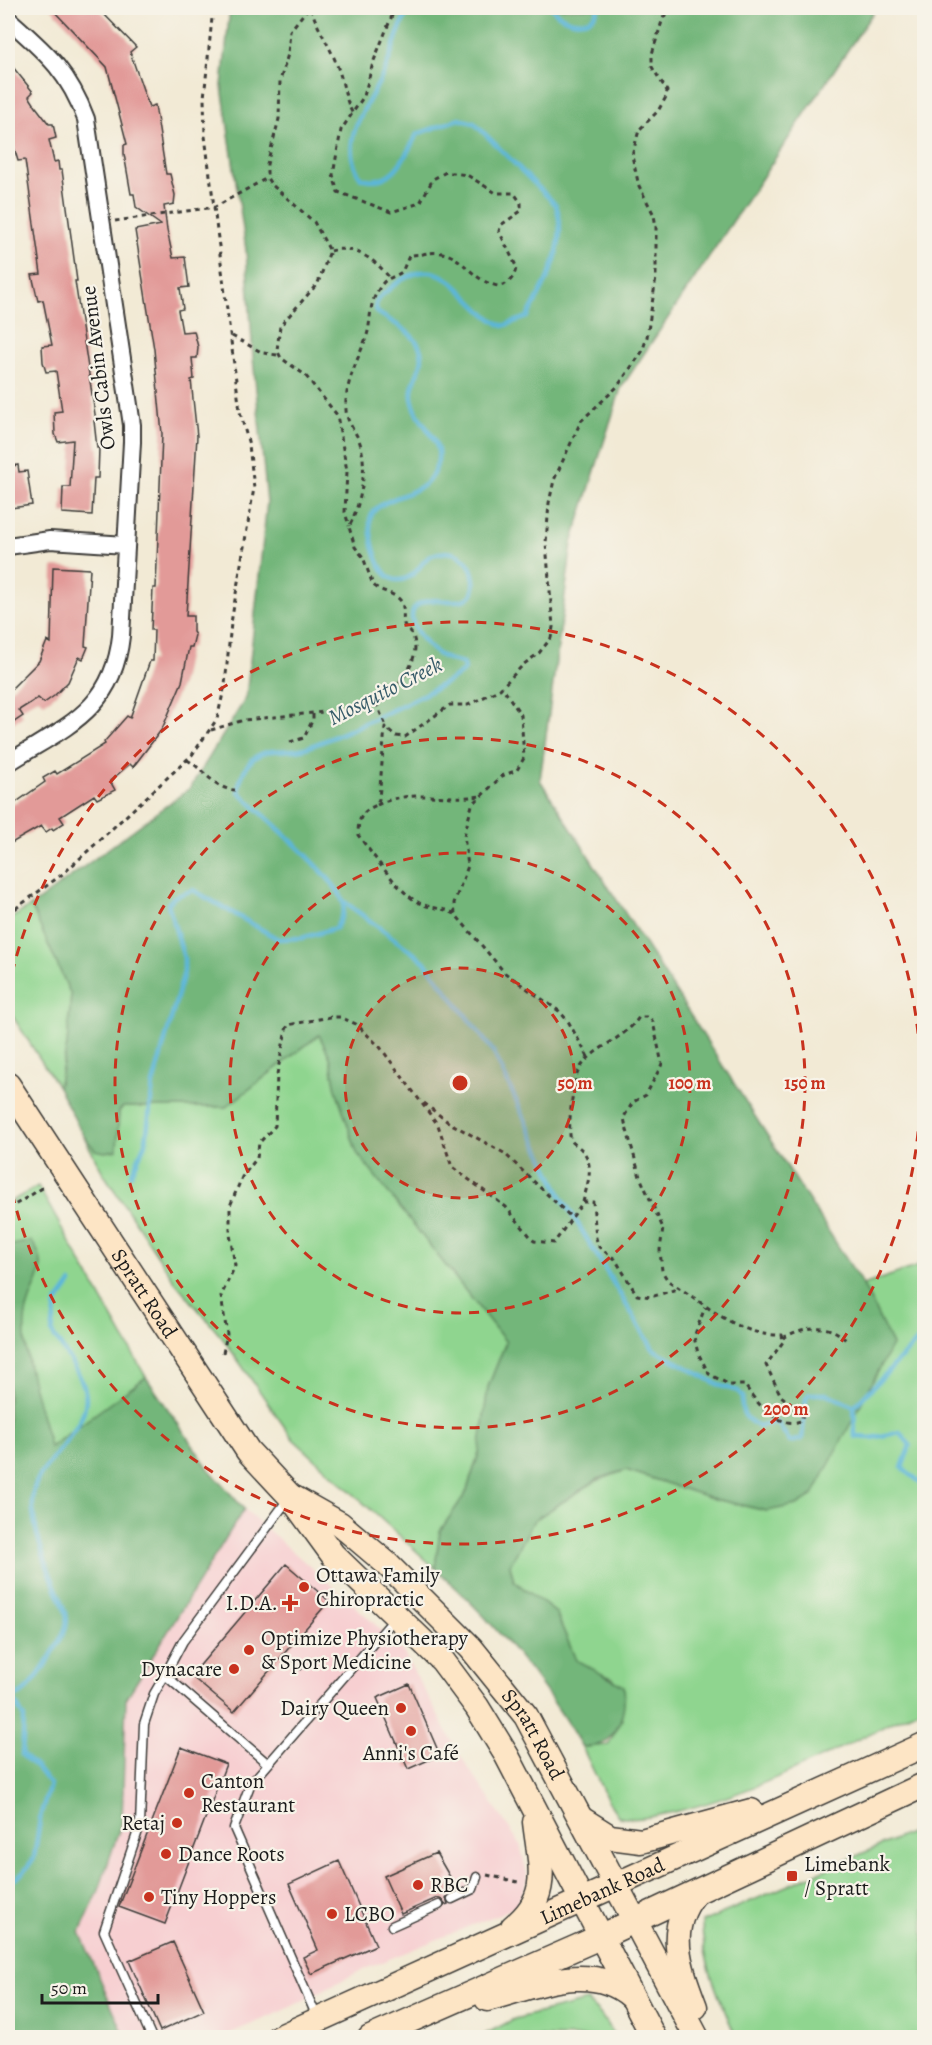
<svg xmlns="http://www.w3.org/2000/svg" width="932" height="2045" viewBox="0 0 932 2045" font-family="Alegreya,serif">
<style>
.built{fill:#f7cfd1}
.green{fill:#8fd58f;stroke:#567856;stroke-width:1.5}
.forest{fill:#73b67a;stroke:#48694b;stroke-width:1.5}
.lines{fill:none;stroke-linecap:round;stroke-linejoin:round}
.stream{stroke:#5bb6d9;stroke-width:4.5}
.building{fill:#e29a98}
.lane-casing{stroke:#3c3b38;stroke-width:11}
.street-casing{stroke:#3c3b38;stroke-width:20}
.secondary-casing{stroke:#3c3b38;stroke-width:27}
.path{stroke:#3c3b38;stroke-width:3;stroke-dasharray:4.5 4.5;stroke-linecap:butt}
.lane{stroke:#fff;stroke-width:8}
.street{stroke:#fff;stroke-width:16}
.secondary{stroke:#fde5c5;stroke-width:24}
.ring{fill:none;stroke:#c8321e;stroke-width:3;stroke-dasharray:10 8}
.poi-dot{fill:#c8321e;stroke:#f7f3e8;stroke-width:2}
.labels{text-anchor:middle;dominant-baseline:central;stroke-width:4.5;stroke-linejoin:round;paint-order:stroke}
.street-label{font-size:21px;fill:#1c1c1c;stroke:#f7f3e8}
.poi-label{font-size:21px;fill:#1c1c1c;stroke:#f7f3e8;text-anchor:start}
.water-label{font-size:22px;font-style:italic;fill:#355a68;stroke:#f7f3e8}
.centre{fill:#c8321e;stroke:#f7f3e8;stroke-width:3}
.ring-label{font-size:18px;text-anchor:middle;font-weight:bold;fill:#c8321e;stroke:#f7f3e8;stroke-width:4.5;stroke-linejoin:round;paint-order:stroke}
</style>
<rect width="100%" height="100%" fill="#f7f3e8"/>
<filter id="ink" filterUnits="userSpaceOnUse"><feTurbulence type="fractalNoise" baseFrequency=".0167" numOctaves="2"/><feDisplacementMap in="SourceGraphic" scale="12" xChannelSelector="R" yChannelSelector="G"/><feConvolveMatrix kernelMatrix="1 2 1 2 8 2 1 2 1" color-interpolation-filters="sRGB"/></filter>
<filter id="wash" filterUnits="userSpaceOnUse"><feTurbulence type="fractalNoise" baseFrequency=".008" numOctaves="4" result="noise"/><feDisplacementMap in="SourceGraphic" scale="24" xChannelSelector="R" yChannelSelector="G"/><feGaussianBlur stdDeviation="1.35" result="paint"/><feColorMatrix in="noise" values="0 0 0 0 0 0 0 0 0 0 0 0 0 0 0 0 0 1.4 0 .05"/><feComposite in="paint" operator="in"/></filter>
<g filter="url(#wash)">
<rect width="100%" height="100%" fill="#f2ead5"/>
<!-- built -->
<path class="built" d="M244 1509 362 1612 402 1650 461 1757 520 1844 528 1879 516 1907 360 1971 283 2011 221 2037H125L80 1932 98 1893 122 1821 126 1699Z"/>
<!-- green -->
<path class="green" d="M31 906 71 995 67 1046 58 1087 8 1009V920Z
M319 1035 330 1057 336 1089 357 1153 506 1342 488 1387 480 1449 466 1493 440 1531 435 1568 293 1439 223 1339 175 1282 103 1173 83 1135C94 1148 99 1153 116 1150L119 1111 123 1107H226Z
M38 1186 146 1377 8 1479V1203Z
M924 1264V1707C842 1746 759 1794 669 1813 652 1816 637 1821 619 1817L608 1801 582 1747 608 1745 622 1720 613 1678 588 1669 576 1660 556 1613 514 1581 510 1565 534 1520 594 1482 626 1470 715 1499 766 1511 892 1345 863 1285Z
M924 1827V2037H736C721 2002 702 1962 702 1922Z
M587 2001 601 2015 615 2037H480L514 2019Z"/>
<!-- forest -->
<path class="forest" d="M230 8H876L621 388 572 543 540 780 863 1285 892 1345 813 1495 797 1505 767 1511 715 1499 626 1470 598 1479 534 1520 510 1565 514 1581 556 1613 576 1660 624 1686C627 1715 616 1749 582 1747 543 1680 492 1620 435 1568L440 1531 466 1493 479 1453 488 1387 506 1342 357 1153 336 1089 330 1057 319 1035 226 1107H123L119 1111 117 1150 105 1152 95 1150 83 1135 58 1087 67 1046 71 995 31 906 190 788 246 698 267 502 253 358 246 250 222 86Z
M31 1241C56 1270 27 1288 25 1321 22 1360 41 1409 50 1447L146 1377 209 1469 244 1509 126 1699 122 1821 98 1893 80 1932 125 2037H8V1246Z"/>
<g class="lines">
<!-- stream -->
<path class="stream" d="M552 8C562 23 591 29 598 8
M342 900 424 961 493 1051 560 1194 653 1349 721 1386 738 1391 743 1397C739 1411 745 1419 758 1426L777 1422 790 1442 802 1439 806 1398 809 1394H828L854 1407 855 1437 872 1438 900 1432 910 1445 902 1468 924 1485
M131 1175 146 1141 153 1084 184 972V958L168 904 174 897 193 890 278 939 302 938 336 928C340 919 346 911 343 901 334 875 262 815 239 792 238 782 245 766 253 759 270 745 287 754 305 748 330 740 453 684 465 669L462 663C456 661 447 660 441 656 427 648 397 615 421 603 435 596 453 605 466 599 473 596 475 587 474 580 471 557 453 547 432 555 423 559 420 569 413 574 382 598 371 545 370 523 368 498 417 497 429 480 456 442 417 430 412 398 409 379 429 365 419 346 411 330 391 322 377 312 373 301 380 297 388 290 446 241 459 304 503 326L527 317C546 284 569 245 556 205L474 123 459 119 417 134C405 156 393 188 361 178 334 139 371 104 386 68 394 47 398 27 410 8
M854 1407 924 1334
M8 1698C20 1698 29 1687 36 1678 43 1670 64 1635 66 1626 69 1614 62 1602 57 1591 46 1565 30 1522 33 1494 35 1480 43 1470 52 1459 102 1399 92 1393 52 1333L56 1304 71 1283
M8 1884 23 1873 34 1858 41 1813 50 1785 37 1768 22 1755 24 1718 13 1698"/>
</g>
<g id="blocks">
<!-- building -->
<path class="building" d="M51 8H98L136 47 130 52 149 107 155 105 166 174H170L175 195 174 204 164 206 167 230 173 258 185 257 189 287 180 288 183 309 178 310 182 332 194 331 198 347 197 358H192L194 379 191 380 197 436 186 616H193V632L195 635 192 647H189L182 682 162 729 133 767 130 764 110 781 115 790 97 799 94 795 60 817 64 823 53 830 52 828 46 832 41 826 8 845V808L45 782 43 778 55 771 57 774 105 744 104 742 127 716 130 718 150 661H153L154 630H151L153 588H156L162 434 154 349 135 230 161 225 136 207 134 194H131L124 154V145L127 144 107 67Z
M8 61 33 92 29 96 36 107 49 124H53L56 138 49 140 54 162 58 161 59 170H62L77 281H75L96 421H94L97 448H99L98 478H94L92 515 62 513 63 487H70L73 440 58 442 55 434 54 412 62 411 56 371 46 372 43 362 42 346 52 345 43 300 38 301 32 275 41 274 25 160 18 161 8 127Z
M18 465 19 472 27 471 32 505 11 508 8 467Z
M53 567 90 569 85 646 88 647 83 659 79 657 68 682 54 696 44 703 38 698 19 710 23 716 8 726V692L39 661 47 641 51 643Z
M286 1564 329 1601 234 1712 191 1676Z
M409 1684 440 1755 408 1769 377 1698Z
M181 1747 226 1764 165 1924 119 1907Z
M436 1853 450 1877 446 1878 452 1891 446 1898 448 1904 445 1905 443 1900 437 1898 401 1914 384 1876Z
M339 1861 376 1945 311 1974 303 1957 318 1950 289 1884Z
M173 1942 204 2011 160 2031 129 1961Z"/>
</g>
</g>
<g filter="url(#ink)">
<use href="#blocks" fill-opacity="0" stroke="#3c3b38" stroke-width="1.5"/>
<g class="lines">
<!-- lane casing -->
<g class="lane-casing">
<path id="lane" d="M268 1764 165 1675 183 1641 289 1498
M452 1899 473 1889 477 1877
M392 1926 439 1905
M317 2017 234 1828 250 1785 395 1618
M152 2038 104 1931 140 1825 144 1724 154 1694 165 1675"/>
</g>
<!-- street casing -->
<g class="street-casing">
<path id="street" d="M8 19C45 52 68 70 86 119L132 425V442L121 636C113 711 64 727 8 763
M8 546 50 540 126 545"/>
</g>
<!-- secondary casing -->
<g class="secondary-casing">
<g id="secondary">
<path id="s1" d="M8 1085 248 1451 290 1496 333 1555 442 1660 477 1707 507 1756 654 2038"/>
<path id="s2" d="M294 1498 340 1524 386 1563 471 1648 526 1716 697 2038"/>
<path d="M583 1820 610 1837 641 1841 751 1811"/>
<path d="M513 1927C552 1896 540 1866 535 1822"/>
<path d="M487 1999C534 1987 590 1960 631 1996"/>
<path d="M695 2007C680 1967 665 1929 695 1893"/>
<path id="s3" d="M278 2038 924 1745"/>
<path d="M370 2038 600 1937 924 1785"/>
</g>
</g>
<!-- path -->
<path class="path" d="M308 8 290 31 288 54 280 81 279 119 267 164V178L271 184 314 222 330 251 318 283 280 326 277 350 281 358 305 375 337 415 347 471 345 512 349 526
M311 8C317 29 331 47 338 68 344 84 345 100 353 114
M115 221 215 207 267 178
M330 251C352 244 375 259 388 276
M232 336 263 353 277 355
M376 703 386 726
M211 730 244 720 363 708C388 699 421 668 414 639 413 632 406 630 404 624 402 615 406 604 398 598 390 592 380 591 373 585L363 557 355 547 349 527C361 503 368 470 360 443 356 431 347 424 346 410 344 384 359 358 367 335 371 322 369 306 376 294 386 275 388 281 402 272L409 256C414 254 418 255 423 254 463 245 464 279 498 286 508 286 516 276 516 266L499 231 501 225 521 211V203L514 193H496L467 175 446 172 433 179 420 203 391 212 338 192 333 175 341 130 364 96 373 63 395 8
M290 742 304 738 313 719V711
M187 760C204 769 214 789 235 790
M377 805C411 788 446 801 481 796
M8 914 64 873 192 755 217 719 225 685 231 623 254 488 249 445 240 412 205 136 204 98 213 8
M455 914 454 903 468 866 464 836 472 805 502 776 517 770 524 758 521 715 502 687
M588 1057 568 1021 559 1011 505 973 455 914C443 907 428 909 416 901 398 891 371 852 358 835 358 818 362 811 377 805L379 799 385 727 396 736 405 737 450 705H468L500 689 524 664 539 653 551 638 553 627 546 543 549 503 554 480 581 421 617 387 642 352 647 337 656 278V227L654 215 639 186 632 156 639 130 658 111 666 97 667 91 652 67V54L663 18 671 8
M424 1103 448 1122 504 1153 571 1217
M583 1202C587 1185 596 1164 581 1149 578 1146 573 1144 571 1140 567 1129 573 1083 578 1072 590 1047 624 1041 639 1017H649L653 1022 662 1064 646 1095 633 1102 624 1117 625 1123 640 1177 663 1228 660 1250 662 1271 668 1281C705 1302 736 1337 782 1335L783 1342 766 1365 781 1396 803 1414 801 1421C778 1429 755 1402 745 1385H730L709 1374 698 1353 694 1337 705 1307
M8 1209 44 1187
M783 1338C804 1326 832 1321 848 1343
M223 1353 227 1334 221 1296 235 1266 230 1234V1206L242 1177 257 1158 259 1143 275 1126 277 1074 286 1030 288 1025 330 1017H340L356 1024 380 1047 438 1125 452 1167 506 1207 534 1241 554 1243 583 1202H593L596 1238 599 1247 615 1259 637 1295 651 1297 680 1288
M285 1655 304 1671
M487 1875 522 1883"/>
<!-- lane -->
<use href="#lane" class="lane"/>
<!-- street -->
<use href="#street" class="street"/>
<!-- secondary -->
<use href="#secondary" class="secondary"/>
</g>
</g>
<!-- distance rings -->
<circle cx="460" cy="1083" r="115" fill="#c8321e" fill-opacity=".12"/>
<g class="ring">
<circle cx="460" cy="1083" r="115"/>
<circle cx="460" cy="1083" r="230"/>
<circle cx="460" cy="1083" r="345"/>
<path d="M8 991A461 461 0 1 1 8 1175"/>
</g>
<!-- markers -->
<g class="poi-dot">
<circle cx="304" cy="1587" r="6"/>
<path d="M287 1594h6v6h6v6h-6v6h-6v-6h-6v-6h6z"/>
<circle cx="249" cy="1650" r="6"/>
<circle cx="234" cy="1669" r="6"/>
<circle cx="401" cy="1708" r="6"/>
<circle cx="411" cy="1731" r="6"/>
<circle cx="189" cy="1793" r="6"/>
<circle cx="177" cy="1823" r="6"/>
<circle cx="166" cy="1854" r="6"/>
<rect x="786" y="1870" width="12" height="12" rx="3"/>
<circle cx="418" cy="1885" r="6"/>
<circle cx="149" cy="1897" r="6"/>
<circle cx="332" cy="1914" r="6"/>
</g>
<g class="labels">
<!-- street labels -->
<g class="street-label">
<text transform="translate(98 368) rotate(-97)">Owls Cabin Avenue</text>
<text stroke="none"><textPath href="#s1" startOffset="249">Spratt Road</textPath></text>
<text stroke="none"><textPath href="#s2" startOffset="340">Spratt Road</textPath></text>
<text stroke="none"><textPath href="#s3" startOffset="356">Limebank Road</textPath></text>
</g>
<!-- poi labels -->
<g class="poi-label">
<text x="316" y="1575">Ottawa Family<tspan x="316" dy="24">Chiropractic</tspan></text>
<text x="278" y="1603" text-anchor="end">I.D.A.</text>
<text x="261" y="1638">Optimize Physiotherapy<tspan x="261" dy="24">&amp; Sport Medicine</tspan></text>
<text x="222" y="1669" text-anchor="end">Dynacare</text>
<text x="389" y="1708" text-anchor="end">Dairy Queen</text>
<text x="411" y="1753" text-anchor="middle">Anni's Café</text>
<text x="201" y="1781">Canton<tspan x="201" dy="24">Restaurant</tspan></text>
<text x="165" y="1823" text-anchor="end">Retaj</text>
<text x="178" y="1854">Dance Roots</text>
<text x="804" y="1864">Limebank<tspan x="804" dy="24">/ Spratt</tspan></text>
<text x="430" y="1885">RBC</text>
<text x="161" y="1897">Tiny Hoppers</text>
<text x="344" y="1914">LCBO</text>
</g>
<!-- water labels -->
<g class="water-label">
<text transform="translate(385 691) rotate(-27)">Mosquito Creek</text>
</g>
</g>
<circle cx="460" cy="1083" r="9" class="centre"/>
<g class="ring-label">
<text x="575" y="1089">50 m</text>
<text x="690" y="1089">100 m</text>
<text x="805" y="1089">150 m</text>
<text x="786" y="1415">200 m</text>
</g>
<!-- margin -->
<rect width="932" height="2045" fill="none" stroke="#f7f3e8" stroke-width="30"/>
<!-- scale -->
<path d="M42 1994v9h116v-9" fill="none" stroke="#1c1c1c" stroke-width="3"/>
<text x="51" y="1994" font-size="18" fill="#1c1c1c" stroke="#f7f3e8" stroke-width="4.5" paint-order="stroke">50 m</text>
</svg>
